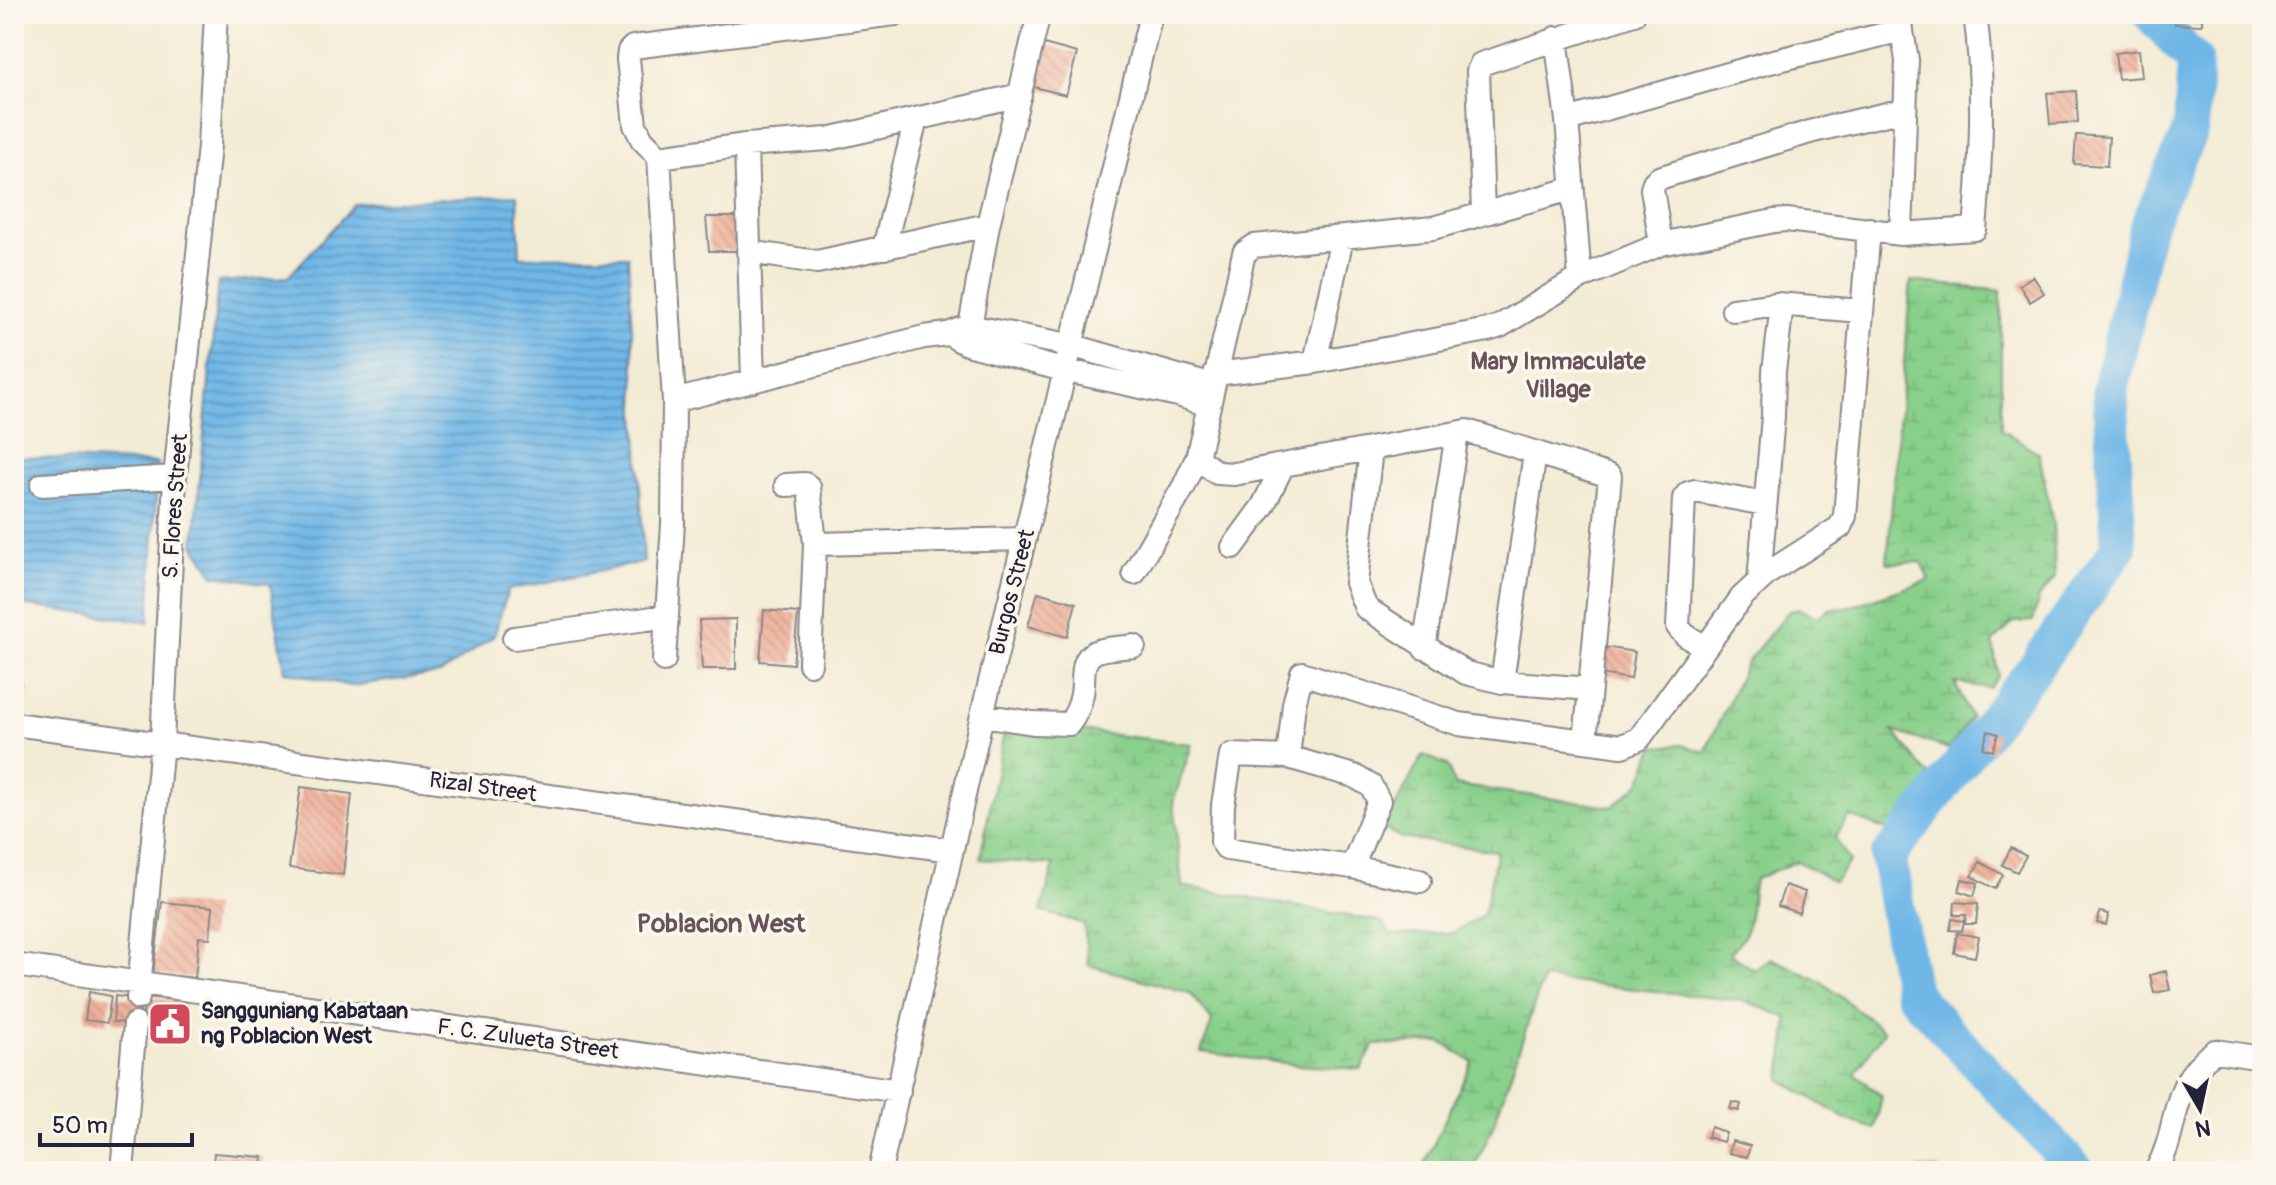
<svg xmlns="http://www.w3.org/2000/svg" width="2276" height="1185" viewBox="0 0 2276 1185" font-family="Pangolin,sans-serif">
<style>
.wetland{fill:url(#wetland-marsh);stroke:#567963;stroke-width:2}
.water{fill:url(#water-rules);stroke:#496c91;stroke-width:2}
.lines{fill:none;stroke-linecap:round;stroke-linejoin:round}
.river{stroke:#70b7e7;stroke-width:36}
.building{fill:url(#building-back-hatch)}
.minor-casing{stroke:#8a8788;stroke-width:26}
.minor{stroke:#fff;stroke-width:22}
.labels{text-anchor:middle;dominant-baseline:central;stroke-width:7;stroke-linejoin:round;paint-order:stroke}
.street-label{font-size:22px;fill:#22223b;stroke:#fbf7ec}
.poi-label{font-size:22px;font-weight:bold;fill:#22223b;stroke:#fbf7ec;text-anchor:start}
.neighbourhood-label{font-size:24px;font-weight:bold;fill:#69535b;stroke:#fbf7ec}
.quarter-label{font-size:26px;font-weight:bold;fill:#69535b;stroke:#fbf7ec}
</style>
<defs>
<pattern id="wetland-marsh" width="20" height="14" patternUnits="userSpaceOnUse" patternTransform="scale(2)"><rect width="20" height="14" fill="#89d08b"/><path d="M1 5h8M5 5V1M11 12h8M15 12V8" fill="none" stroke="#76b279"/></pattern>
<pattern id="water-rules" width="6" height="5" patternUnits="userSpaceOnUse" patternTransform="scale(2)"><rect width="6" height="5" fill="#70b7e7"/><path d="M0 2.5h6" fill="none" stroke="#5c94bc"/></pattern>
<pattern id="building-back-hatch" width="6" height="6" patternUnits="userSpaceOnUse" patternTransform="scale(2)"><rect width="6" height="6" fill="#eeae97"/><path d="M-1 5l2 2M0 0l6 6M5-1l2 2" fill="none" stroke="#cc9583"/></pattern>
</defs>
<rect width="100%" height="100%" fill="#fbf7ec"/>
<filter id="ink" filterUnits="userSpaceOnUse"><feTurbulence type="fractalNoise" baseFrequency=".0125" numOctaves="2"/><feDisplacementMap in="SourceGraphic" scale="16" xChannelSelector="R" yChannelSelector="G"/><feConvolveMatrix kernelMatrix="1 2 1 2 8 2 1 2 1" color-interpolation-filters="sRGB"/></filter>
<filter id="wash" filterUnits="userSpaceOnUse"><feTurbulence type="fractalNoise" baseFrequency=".006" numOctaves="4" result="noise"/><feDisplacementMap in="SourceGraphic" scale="32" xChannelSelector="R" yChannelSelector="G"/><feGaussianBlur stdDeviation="1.8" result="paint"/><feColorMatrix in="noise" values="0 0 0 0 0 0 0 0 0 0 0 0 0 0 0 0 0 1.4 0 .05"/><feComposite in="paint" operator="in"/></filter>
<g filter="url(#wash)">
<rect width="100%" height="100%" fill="#f3ecd5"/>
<!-- wetland -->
<path class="wetland" d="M1911 281 2001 291V429L2039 453 2053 524 2055 578 2039 597 2033 621 2014 622 1993 642 1998 676 1990 688 1955 683 1971 717 1949 749 1893 731 1947 798 1912 839 1849 816 1835 838 1850 861 1834 882 1797 861 1755 879 1746 933 1730 954 1755 970 1771 958 1822 982 1884 1031 1855 1074 1882 1096 1875 1129 1848 1120 1781 1080 1788 1018 1745 1001 1543 979 1492 1129 1472 1171H1421L1472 1062 1441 1042 1374 1045 1361 1069 1298 1065 1201 1052 1212 1021 1190 993 1088 965 1084 924 1041 911 1054 865 980 859 1006 722 1192 744 1173 802 1182 886 1383 922 1390 935 1453 933 1484 914 1497 851 1402 838 1383 829 1423 755 1447 765 1455 785 1612 807 1640 783 1654 747 1682 745 1705 752 1747 662 1789 611 1799 609 1817 617 1829 609 1847 608 1929 580 1921 562 1887 563Z"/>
<!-- water -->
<path class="water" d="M517 195 520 257 628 256 644 562 508 590 494 636 440 674 350 686 285 671 270 584 214 575 194 545 218 282 288 277 355 204Z
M14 457 158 463 149 622 14 604Z"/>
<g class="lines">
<!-- river -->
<path class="river" d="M2077 1171 1912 993 1888 857 2035 667 2119 547 2110 390 2147 227 2191 129 2195 61 2150 14"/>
</g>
<g id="blocks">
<!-- building -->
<path class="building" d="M2176 14H2202V25L2175 24Z
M1040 43 1077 53 1066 95 1030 86Z
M2139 50 2142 77 2118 79 2115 53Z
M2076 91 2078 122 2050 124 2047 93Z
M2076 135 2109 137 2107 166 2074 164Z
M706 217H739L741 251H709Z
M2033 276 2044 293 2030 302 2019 285Z
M1038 592 1076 603 1067 637 1028 626Z
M764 610 798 613 793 664 760 661Z
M736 619V669H702L699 620Z
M1604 647 1635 652 1631 679 1600 674Z
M14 681 21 682 18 706 14 705Z
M1988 731 1998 734 1993 751 1983 748Z
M301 787 352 794 343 875 289 868Z
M2011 848 2026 856 2017 872 2002 865Z
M1980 862 2003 875 1995 889 1971 876Z
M1962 879 1978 883 1974 896 1959 891Z
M1785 885 1805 892 1799 913 1778 906Z
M162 902 213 907 210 938 199 937 195 978 153 974Z
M1955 902 1978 904 1976 924H1965L1966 915H1954Z
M2100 912 2109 914 2106 925 2097 923Z
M1952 919 1964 921 1962 931 1950 930Z
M1957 933 1979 937 1975 957 1954 953Z
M2166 971 2170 990 2154 993 2150 975Z
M89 992 111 996 107 1023 85 1020Z
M115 996 141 999 139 1024 113 1022Z
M145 997 185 1001 180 1036 141 1031Z
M1732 1102 1741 1104 1739 1111 1730 1109Z
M1711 1127 1726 1133 1723 1142 1707 1137Z
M1732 1141 1750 1146 1747 1157 1729 1153Z
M214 1153 263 1157 261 1171H212Z
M1917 1166 1941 1168 1940 1171H1917Z"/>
</g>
</g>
<g filter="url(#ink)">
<use href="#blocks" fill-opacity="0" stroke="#8a8788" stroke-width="2"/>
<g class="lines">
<!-- minor casing -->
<g class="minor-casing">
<path id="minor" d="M895 14 633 47 629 51 628 59 635 125 642 139 659 157 746 145 828 139 1020 95
M1899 14 1907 60 1901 234
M1556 38 1567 120 1580 278
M1567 120 1770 62 1902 30
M746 145 753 381
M659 157 674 401 673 524 664 660
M1483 213 1478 71 1481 64 1634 14
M1661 244 1652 189 1654 182 1659 178 1813 131 1904 110
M884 248 916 119
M748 252 817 262 988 225
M1733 310 1777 304 1861 311
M957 339 967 344 1063 370 1178 395 1208 405
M967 344 988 225 1039 14
M1315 362 1342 238
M1215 374 1315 362 1488 330 1500 326 1580 278 1661 244 1774 221 1787 220 1901 234 1975 229C1981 158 1985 85 1975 14
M674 401 924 337 948 334 969 326 1070 345 1213 386
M1371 449 1356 583 1366 608 1466 673 1502 682 1590 689
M1197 458 1217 473 1234 474 1467 431 1610 476 1585 741
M42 485 175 477
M786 485 805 484 809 487 815 544 810 664
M815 544 1025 539
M1233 547 1263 506 1283 465
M1134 573 1184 486 1197 458 1244 253 1254 246 1433 228 1571 189
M1759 581 1773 416 1774 371 1782 305
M514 638 667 616
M1705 647 1685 635 1678 627 1684 498 1688 493 1695 491 1765 504
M1424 648 1457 433
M1502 682 1535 453
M982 715 1033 723 1069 724C1076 715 1080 705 1082 694 1085 680 1079 660 1095 652 1106 647 1122 648 1134 646
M14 724 951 850
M1288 757 1294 704 1302 673 1459 724 1622 746 1639 739 1742 597 1768 573 1840 527 1845 516 1869 229
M1352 867 1379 801 1371 786 1354 776 1288 757 1231 755 1223 805 1222 842 1227 849 1352 867 1420 881
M14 965 899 1091
M138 998 162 743 175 477 209 146 216 14
M122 1171 135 1024
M880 1171 982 715 1151 14
M2156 1171C2182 1126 2166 1086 2215 1051L2262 1058"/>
</g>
<!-- minor -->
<use href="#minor" class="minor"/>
</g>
</g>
<!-- icons -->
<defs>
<g id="civic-square" transform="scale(2.3)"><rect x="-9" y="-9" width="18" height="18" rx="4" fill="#d1495b" stroke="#fbf7ec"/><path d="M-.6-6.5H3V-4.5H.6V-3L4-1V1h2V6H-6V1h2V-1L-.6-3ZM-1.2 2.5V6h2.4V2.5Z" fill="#fff"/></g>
</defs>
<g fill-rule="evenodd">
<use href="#civic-square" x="170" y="1024"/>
</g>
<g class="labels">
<!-- street labels -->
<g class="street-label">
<text transform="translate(175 506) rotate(-86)">S. Flores Street</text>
<text transform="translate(1012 592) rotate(-76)">Burgos Street</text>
<text transform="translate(483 787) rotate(8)">Rizal Street</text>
<text transform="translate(528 1039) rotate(8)">F. C. Zulueta Street</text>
</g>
<!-- poi labels -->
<g class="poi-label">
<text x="201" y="1011">Sangguniang Kabataan<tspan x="201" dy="25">ng Poblacion West</tspan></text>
</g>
<!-- neighbourhood labels -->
<g class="neighbourhood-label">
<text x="1558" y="361">Mary Immaculate<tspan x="1558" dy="28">Village</tspan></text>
</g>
<!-- quarter labels -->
<g class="quarter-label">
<text x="721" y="924">Poblacion West</text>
</g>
</g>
<!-- margin -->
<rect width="2276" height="1185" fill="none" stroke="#fbf7ec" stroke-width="48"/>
<!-- north arrow -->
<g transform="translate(2200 1109) rotate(171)" stroke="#fbf7ec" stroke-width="6" paint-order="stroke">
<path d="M0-6L14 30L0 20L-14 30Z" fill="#22223b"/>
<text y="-12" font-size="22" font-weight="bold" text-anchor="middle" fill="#22223b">N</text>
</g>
<!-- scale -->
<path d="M40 1133v12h152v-12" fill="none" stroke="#22223b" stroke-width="4"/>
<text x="52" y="1133" font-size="24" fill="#22223b" stroke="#fbf7ec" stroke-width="6" paint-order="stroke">50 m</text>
</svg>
